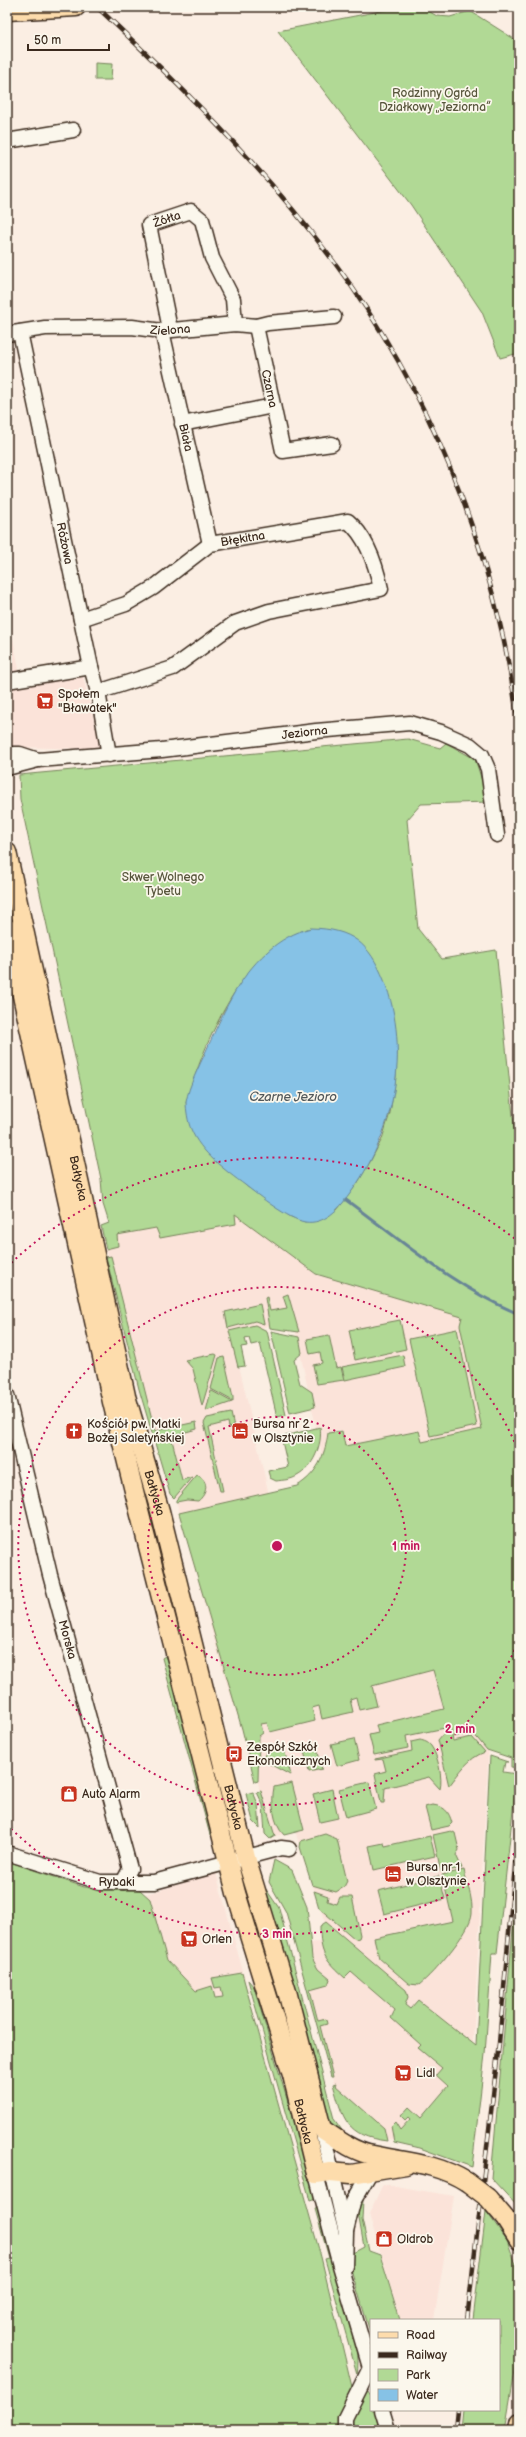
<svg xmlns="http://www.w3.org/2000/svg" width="526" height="2437" viewBox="0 0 526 2437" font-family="'Balsamiq Sans',sans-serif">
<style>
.built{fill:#fbe3d9;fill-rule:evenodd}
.green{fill:#b1d995;stroke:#76825a;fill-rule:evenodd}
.water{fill:#86c2e6;stroke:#688596}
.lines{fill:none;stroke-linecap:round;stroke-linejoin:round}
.stream{stroke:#688596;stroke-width:3}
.minor-casing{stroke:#3b2a1e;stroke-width:17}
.major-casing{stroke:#3b2a1e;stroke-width:21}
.minor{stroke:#fbf7ec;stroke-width:14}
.major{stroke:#fddcac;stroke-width:18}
.rail-casing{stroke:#3b2a1e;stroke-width:4.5}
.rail{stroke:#fbf7ec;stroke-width:3;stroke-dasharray:9;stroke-linecap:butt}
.major-bridge-casing{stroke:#3b2a1e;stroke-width:21;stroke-linecap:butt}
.major-bridge{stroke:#fddcac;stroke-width:18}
.ring{fill:none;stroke:#c2185b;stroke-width:2;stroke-dasharray:2 4}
.labels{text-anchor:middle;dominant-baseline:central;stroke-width:3.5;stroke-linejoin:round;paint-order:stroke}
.park-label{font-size:12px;fill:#58563c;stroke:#fbf7ec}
.street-label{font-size:12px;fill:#3b2a1e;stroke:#fbf7ec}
.poi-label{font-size:12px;fill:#3b2a1e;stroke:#fbf7ec;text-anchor:start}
.water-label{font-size:13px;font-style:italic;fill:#52585a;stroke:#fbf7ec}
.centre{fill:#c2185b;stroke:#fbf7ec;stroke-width:2}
.ring-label{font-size:12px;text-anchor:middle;font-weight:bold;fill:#c2185b;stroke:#fbf7ec;stroke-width:3.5;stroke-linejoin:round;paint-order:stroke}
</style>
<rect width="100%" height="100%" fill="#fbeee3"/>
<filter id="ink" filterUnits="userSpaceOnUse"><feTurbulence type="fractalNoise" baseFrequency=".025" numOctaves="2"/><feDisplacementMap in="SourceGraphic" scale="8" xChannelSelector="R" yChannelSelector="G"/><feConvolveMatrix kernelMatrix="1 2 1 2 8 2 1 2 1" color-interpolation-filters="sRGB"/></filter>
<g filter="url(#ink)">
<!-- built -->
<path class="built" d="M13 639 22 684 82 673 101 749 13 747 7 740V640Z
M212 1204 241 1217 316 1274 519 1333V1569L489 1744 472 2060 403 2141 382 2138 339 2103 297 1944 331 1941 295 1831 275 1836 266 1834 263 1805 258 1782H255L242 1729 222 1668 176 1500 135 1376 101 1226ZM293 1320 329 1487 269 1495 232 1335Z
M216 1873 245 1979 225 2020 167 1979 137 1897Z
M383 2184 454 2196 434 2320H400L369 2214Z"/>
<!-- green -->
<path class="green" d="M401 7H421L437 16 450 17 470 11 519 42V353L500 358 482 312 411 205 278 31Z
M95 63 112 64 111 80H95Z
M408 739 440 748 446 743 475 759 489 802 421 804 407 820 418 929 442 959 496 950 519 1174V1768L511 1767V1758L487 1750 473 1733 452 1737 453 1741 472 1737 485 1752C468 1758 460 1772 449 1786L438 1740 443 1734 451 1733 450 1727 406 1736 408 1748 374 1755 369 1735 378 1733 376 1725 444 1709 433 1670 372 1686 377 1706 359 1710 356 1697 350 1699 353 1712 322 1719 319 1706 312 1708 315 1721 270 1732 267 1723 261 1724 263 1733 259 1736 258 1781 255 1782 242 1729 179 1513 297 1486C317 1474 325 1456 328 1433L342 1431 345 1446 419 1431 422 1442 482 1429 460 1325 462 1317 316 1274 235 1214 236 1224 160 1238 156 1228 117 1235 118 1246 106 1249 101 1226 109 1223 103 1204 101 1179 20 799 19 775ZM311 928 395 1027 397 1052 396 1076 390 1113 382 1139 370 1162 357 1184 337 1210 305 1222 291 1217 246 1186 186 1103C205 1041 243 947 311 928Z
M111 1256 155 1431 196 1422 197 1429 171 1436 182 1480 192 1477 174 1498 170 1494 139 1389 106 1257Z
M288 1294 299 1332 270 1328 265 1298 267 1297 270 1311 287 1308 283 1296Z
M260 1304 264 1324 255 1321 228 1328 225 1312Z
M400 1320 406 1349 355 1360 349 1330Z
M255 1325 267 1331 286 1415 277 1417 260 1343 251 1345 249 1338 245 1339 247 1346 241 1347 245 1366 238 1367 229 1331Z
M457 1329 477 1426 430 1436 409 1339Z
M271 1331 299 1337 302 1353 294 1360 300 1384 312 1392 315 1407 290 1413Z
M329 1335 336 1368 341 1367 344 1380 317 1384 313 1365 322 1363 320 1352 310 1354 307 1339Z
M215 1354 217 1355 202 1406 193 1369 185 1360Z
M403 1355 405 1367 345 1380 342 1367Z
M224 1357 233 1397V1401L211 1389 219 1358Z
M211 1391H212L232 1402 206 1411Z
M231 1413 234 1427 229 1428 228 1422 209 1427 223 1491H220L204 1423 207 1418Z
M320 1427C323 1444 313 1468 297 1476 291 1480 283 1480 276 1481L270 1478 268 1471 288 1467 281 1437Z
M197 1475C210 1481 207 1494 198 1501L187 1500 176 1502V1500Z
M158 1533 198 1702 180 1648 151 1535Z
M165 1656 170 1667 214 1835H210L162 1658Z
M354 1739 359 1760 337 1766 331 1744Z
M420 1740C424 1741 428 1742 431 1746 438 1755 443 1779 440 1789L429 1777 385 1788 384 1803H381L375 1774 386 1771 383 1759 375 1760V1759L412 1751 411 1742Z
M283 1746 291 1775H290L266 1762 264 1756 268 1749Z
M317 1748 322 1769 309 1772 304 1751Z
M490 1756 508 1762H505L503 1772 517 1774 497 1953H492L485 2054 472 2167 420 2148 394 2142 391 2126 395 2122 400 2130 410 2119 408 2117 405 2120 401 2116 409 2107 421 2118 448 2086 436 2075 442 2068 418 2048 421 2045 391 2018 395 2010 351 1972 345 1978C325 1960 320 1954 320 1926L326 1922 406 1990 408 1997 405 2005 410 2009 418 2000 476 2046Z
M369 1782 376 1809 346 1817 339 1789Z
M292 1783 304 1830 284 1835C273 1824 271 1802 274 1787Z
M332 1789 338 1818 320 1822 313 1794Z
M261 1791 275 1836 270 1839 265 1834 263 1805 257 1792Z
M253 1792 258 1804 260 1828 253 1821 246 1794Z
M432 1805C444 1806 449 1811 452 1823L449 1826 431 1830 425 1807Z
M451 1831 455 1833 459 1850 456 1855 462 1868 441 1872 433 1835Z
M325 1834 337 1839 347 1881 344 1887 336 1892 312 1885 300 1847 301 1841Z
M430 1836 435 1856 374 1870 369 1846 384 1843 385 1846Z
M274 1860 292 1870 307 1907 312 1958 318 1969 330 1979 328 1985 310 1990 318 2021 326 2019 327 2024 320 2026 333 2077H331L286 1912 269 1882Z
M7 1861 84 1887 140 1890 150 1899 167 1960 196 1991 212 1986 215 1998 223 1997 221 1987 215 1988 212 1978 242 1973 321 2257 352 2387 345 2402 340 2430H7Z
M519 1862V2037L517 2061 519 2064V2208L491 2178Z
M464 1870C467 1884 473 1899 472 1913 471 1931 433 1974 419 1985L409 1984 379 1958 374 1938 453 1921 442 1875Z
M439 1876 445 1899 384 1914 378 1891Z
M263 1885 279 1908 334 2119 346 2136 338 2135 328 2120Z
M314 1891 328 1896 327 1901 337 1904 340 1897H352L360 1935 359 1938 355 1939 319 1908Z
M248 1980 254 1987 316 2198 310 2200Z
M336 2083 335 2085 384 2128 387 2141C346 2136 343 2119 333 2084Z
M363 2199 362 2220 369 2251 380 2255 400 2320H371V2335L347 2256 364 2247 357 2207Z
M318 2208 332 2257 330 2258C341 2292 363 2339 357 2374L325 2259 329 2258 315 2209Z
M486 2211 507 2240 519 2274V2348L505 2430H461L463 2410H499V2320H473Z
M368 2391 371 2396V2410H376L379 2430H352C349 2420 358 2394 368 2391Z"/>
<!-- water -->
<path class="water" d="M311 928C352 929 369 943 384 980 412 1052 394 1135 349 1195 339 1209 324 1225 305 1222 288 1219 259 1196 245 1185 226 1171 200 1152 191 1129 188 1123 186 1109 186 1102 189 1085 199 1067 206 1051 222 1016 237 978 267 952 280 940 295 932 311 928Z"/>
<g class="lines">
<!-- stream -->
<path class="stream" d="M346 1200C401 1240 455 1288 519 1314"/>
<!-- minor casing -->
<g class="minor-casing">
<g id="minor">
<path d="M7 141 73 130"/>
<path id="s1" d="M256 326 283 451 332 444"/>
<path id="s2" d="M170 329 149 225 191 211 202 220 212 258 233 299 235 324"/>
<path id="s3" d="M162 331 210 544"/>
<path id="s4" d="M20 332 91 667 98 692 109 755"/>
<path id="s5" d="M7 334 45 328 132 327 162 331 235 324 256 326 268 323 334 317"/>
<path d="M182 424 273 406"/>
<path id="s6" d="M81 619 126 604 153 588 210 544 348 521C367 537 376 565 381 589L269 611 235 623 173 668 98 692"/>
<path d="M7 681 91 667"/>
<path d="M7 754H20L38 760"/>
<path id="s7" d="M7 768 38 760 162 750 316 731 410 723 441 732 470 745 482 755 488 769 497 835"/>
<path id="s8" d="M7 1395 50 1575 130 1869 123 1882"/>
<path id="s9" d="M7 1853 100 1882H154L281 1848 289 1849"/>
<path d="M322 2129 346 2233 345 2266"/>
<path d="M316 2174 339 2262 371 2371"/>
<path d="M346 2231 353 2202 371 2171"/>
<path d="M382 2410 388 2430"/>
<path d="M345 2430V2418L370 2368"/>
</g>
</g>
<!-- major casing -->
<g class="major-casing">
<g id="major">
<path d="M7 11 76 7"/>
<path id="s10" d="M7 852 126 1396 160 1511 246 1858 288 1995 322 2129C336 2138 351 2150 368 2154 403 2162 435 2162 467 2182"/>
<path id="s11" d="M7 928 112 1402 137 1503 236 1893 292 2075 316 2174 331 2172 351 2174 406 2165"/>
<path d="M488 2198 505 2218 519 2240"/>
<path d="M518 2430 519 2423"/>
</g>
</g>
<!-- minor -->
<use href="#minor" class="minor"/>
<!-- major -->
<use href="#major" class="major"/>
<!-- rail casing -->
<g class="rail-casing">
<path id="rail" d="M97 7C188 92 278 182 350 284 442 417 500 572 519 732
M467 2320 499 2043 519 1821
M456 2430 458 2410"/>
</g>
<!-- rail -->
<use href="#rail" class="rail"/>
<!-- major-bridge casing -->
<g class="major-bridge-casing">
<path id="major-bridge" d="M467 2182 488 2198"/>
</g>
<!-- major-bridge -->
<use href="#major-bridge" class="major-bridge"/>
</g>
</g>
<!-- distance rings -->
<g class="ring">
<circle cx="277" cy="1546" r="129"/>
<path d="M519 1639A259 259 0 1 1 519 1453"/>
<path d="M519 1850A388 388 0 0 1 7 1825M7 1267A388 388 0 0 1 519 1242"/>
</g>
<!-- icons -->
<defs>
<g id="supermarket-square" transform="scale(0.9)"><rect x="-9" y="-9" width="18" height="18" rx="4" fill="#c8321e" stroke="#fbf7ec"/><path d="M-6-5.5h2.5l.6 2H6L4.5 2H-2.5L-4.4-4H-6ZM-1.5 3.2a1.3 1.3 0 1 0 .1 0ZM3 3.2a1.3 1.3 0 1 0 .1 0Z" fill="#fff"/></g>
<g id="church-square" transform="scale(0.9)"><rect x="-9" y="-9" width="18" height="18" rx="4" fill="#c8321e" stroke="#fbf7ec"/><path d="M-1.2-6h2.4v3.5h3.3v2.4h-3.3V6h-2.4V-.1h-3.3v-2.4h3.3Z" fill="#fff"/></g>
<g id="hotel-square" transform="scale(0.9)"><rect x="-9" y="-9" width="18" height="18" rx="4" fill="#c8321e" stroke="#fbf7ec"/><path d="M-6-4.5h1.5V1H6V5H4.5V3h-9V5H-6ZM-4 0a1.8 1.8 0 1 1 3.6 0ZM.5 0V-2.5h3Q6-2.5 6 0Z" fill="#fff"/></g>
<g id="bus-square" transform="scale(0.9)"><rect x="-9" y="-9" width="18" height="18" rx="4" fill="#c8321e" stroke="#fbf7ec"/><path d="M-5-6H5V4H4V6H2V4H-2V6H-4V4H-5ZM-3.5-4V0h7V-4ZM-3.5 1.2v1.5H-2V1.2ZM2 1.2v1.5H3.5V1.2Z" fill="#fff"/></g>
<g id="shop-square" transform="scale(0.9)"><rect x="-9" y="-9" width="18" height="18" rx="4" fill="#c8321e" stroke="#fbf7ec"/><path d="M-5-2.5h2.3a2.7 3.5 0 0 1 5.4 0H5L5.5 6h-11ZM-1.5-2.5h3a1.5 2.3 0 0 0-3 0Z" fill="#fff"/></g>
</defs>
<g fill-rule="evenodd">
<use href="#supermarket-square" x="45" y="701"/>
<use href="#church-square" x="74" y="1431"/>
<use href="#hotel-square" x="240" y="1431"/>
<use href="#bus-square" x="234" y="1754"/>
<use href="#shop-square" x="69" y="1794"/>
<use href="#hotel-square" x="393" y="1874"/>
<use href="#supermarket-square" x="189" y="1939"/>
<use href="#supermarket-square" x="403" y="2073"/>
<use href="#shop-square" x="384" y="2239"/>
</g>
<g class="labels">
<!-- park labels -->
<g class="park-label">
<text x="435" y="93">Rodzinny Ogród<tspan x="435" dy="14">Działkowy „Jeziorna”</tspan></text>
<text x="163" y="877">Skwer Wolnego<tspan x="163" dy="14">Tybetu</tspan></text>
</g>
<!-- street labels -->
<g class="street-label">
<text stroke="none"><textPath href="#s2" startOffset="125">Żółta</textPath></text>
<text stroke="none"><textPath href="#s5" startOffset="164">Zielona</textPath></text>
<text stroke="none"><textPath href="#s1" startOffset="64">Czarna</textPath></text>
<text stroke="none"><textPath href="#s3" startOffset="109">Biała</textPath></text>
<text stroke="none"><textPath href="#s6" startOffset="184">Błękitna</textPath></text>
<text stroke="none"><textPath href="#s4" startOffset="216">Różowa</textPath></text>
<text stroke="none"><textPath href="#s7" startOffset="300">Jeziorna</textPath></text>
<text stroke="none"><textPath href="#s10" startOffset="334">Bałtycka</textPath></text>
<text stroke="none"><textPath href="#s10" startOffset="658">Bałtycka</textPath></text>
<text stroke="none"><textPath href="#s8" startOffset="252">Morska</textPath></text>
<text stroke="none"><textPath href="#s10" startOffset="982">Bałtycka</textPath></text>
<text stroke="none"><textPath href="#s9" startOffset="114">Rybaki</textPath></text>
<text stroke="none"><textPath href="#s11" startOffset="1230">Bałtycka</textPath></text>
</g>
<!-- poi labels -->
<g class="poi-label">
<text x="58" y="694">Społem<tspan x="58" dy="14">"Bławatek"</tspan></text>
<text x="87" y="1424">Kościół pw. Matki<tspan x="87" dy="14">Bożej Saletyńskiej</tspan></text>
<text x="253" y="1424">Bursa nr 2<tspan x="253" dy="14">w Olsztynie</tspan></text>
<text x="247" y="1747">Zespół Szkół<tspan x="247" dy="14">Ekonomicznych</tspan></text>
<text x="82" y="1794">Auto Alarm</text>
<text x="406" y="1867">Bursa nr 1<tspan x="406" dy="14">w Olsztynie</tspan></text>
<text x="202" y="1939">Orlen</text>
<text x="416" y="2073">Lidl</text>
<text x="397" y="2239">Oldrob</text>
</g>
<!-- water labels -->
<g class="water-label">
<text x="293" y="1097">Czarne Jezioro</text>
</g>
</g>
<circle cx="277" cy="1546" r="6" class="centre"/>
<g class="ring-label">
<text x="406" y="1550">1 min</text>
<text x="460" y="1733">2 min</text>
<text x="277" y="1938">3 min</text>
</g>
<!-- margin -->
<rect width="526" height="2437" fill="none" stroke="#fbf7ec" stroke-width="24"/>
<rect x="12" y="12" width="502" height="2413" fill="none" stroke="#3b2a1e" stroke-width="1.5" filter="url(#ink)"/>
<!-- legend -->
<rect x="370" y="2319" width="130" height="92" fill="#fbf7ec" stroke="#aea59a"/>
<rect x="378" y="2332" width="20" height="6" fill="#fddcac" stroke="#aea59a"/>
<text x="406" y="2339" font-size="12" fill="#3b2a1e">Road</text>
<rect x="378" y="2352" width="20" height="6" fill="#3b2a1e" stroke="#aea59a"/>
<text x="406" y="2359" font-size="12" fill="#3b2a1e">Railway</text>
<rect x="378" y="2369" width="20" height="12" fill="#b1d995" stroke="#aea59a"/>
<text x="406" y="2379" font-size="12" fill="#3b2a1e">Park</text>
<rect x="378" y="2389" width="20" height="12" fill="#86c2e6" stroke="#aea59a"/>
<text x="406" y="2399" font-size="12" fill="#3b2a1e">Water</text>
<!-- scale -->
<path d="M28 44v6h81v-6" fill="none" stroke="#3b2a1e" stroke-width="2"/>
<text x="34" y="44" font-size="12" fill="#3b2a1e" stroke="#fbf7ec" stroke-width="3" paint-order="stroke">50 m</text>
</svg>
